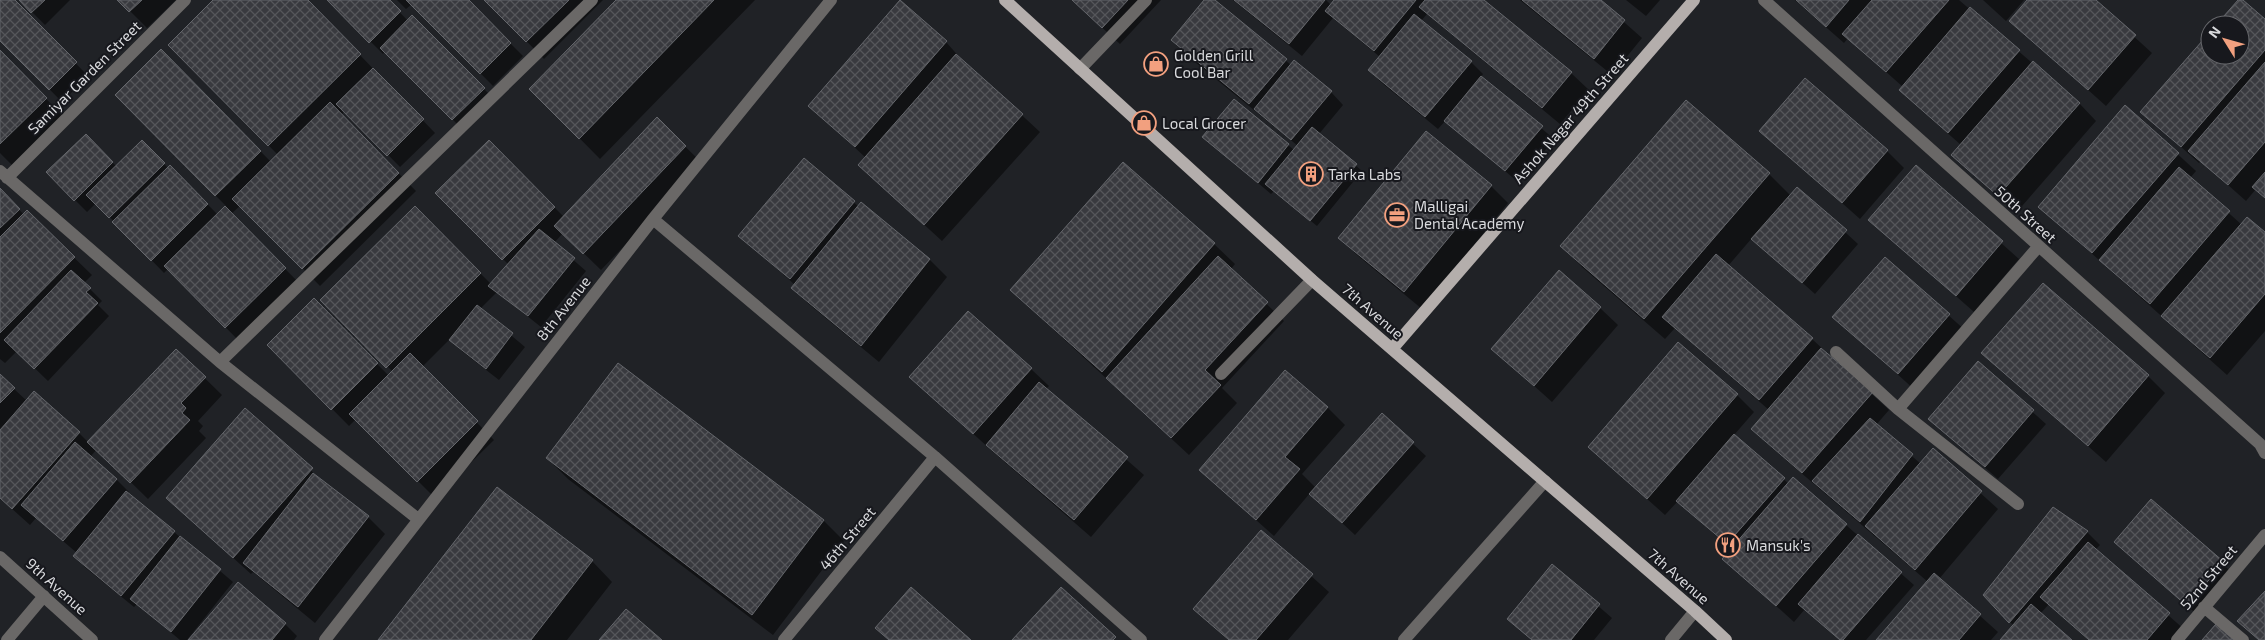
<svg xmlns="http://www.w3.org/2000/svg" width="2265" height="640" viewBox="0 0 2265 640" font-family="'Exo 2',sans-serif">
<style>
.shadow{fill:#0007}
.building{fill:url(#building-cross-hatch);stroke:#65676c}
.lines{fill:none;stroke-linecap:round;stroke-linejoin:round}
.minor{stroke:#6a6867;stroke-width:12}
.major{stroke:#b4aeac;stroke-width:12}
.labels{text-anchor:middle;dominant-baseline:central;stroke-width:4;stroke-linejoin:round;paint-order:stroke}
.poi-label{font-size:15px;fill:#d9dadd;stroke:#17181d;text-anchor:start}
.street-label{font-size:15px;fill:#d9dadd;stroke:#17181d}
</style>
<defs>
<pattern id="building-cross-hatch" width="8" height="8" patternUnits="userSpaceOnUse" patternTransform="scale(1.25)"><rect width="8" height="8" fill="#393a3f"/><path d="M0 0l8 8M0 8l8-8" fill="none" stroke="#55565a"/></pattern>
</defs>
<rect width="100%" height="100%" fill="#202226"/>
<!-- shadow -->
<path class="shadow" d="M0 0H14L88 76 62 102 0 39Z
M20 0H70L45 25Z
M119 0H176L147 28Z
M215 0H307L435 133 400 167 345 111 341 115 416 191 320 286 241 205 231 214 302 286 243 345 168 269 164 273 96 203 87 212 48 173 86 136 117 167 142 142 168 168 170 166 218 215 226 206 116 95 161 51 271 162 278 155 170 45Z
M329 0H388L408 21 412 17 496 101 465 132 385 51 383 54Z
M397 0H467L523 56 493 86 412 4 406 9Z
M486 0H603L544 59Z
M618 0H755L600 159 531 89Z
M1072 0H1161L1120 44Z
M1205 0H1213L1291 65 1331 92 1343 105 1319 134 1362 171 1317 226 1274 191 1271 194 1204 137 1288 145 1294 150 1298 146 1190 58 1173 40Z
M1233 0H1326L1331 5 1334 0H1482L1571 73 1589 90 1560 124 1427 14 1421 21 1471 62 1483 74 1481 77 1554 139 1519 183 1446 120 1438 129 1382 83 1369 70 1380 57 1333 18 1302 56Z
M1520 0H1599L1642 38 1612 75Z
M1626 0H1660L1646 16Z
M1795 0H1959L2079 103 2096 121 2016 213 1953 155 1961 145 1918 107 1901 90 1903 87 1848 38 1844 43Z
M1983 0H2024L2006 21Z
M2029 0H2094L2152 53 2106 106 2011 21Z
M2239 0 2265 20V197L2256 189 2246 201 2201 161 2199 163 2142 112 2210 34V55H2240V25H2218Z
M946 42 962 60 1040 132 942 241 859 165 866 158 810 106Z
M0 52 63 116 13 166 0 153Z
M1686 102 1769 174 1791 196 1797 188 1858 244 1815 294 1752 238 1728 266 1812 339 1889 410 1876 425 1921 464 1933 450 1998 509 1939 579 1998 632 1991 640H1877L1928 582 1770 446 1753 429 1769 410 1675 328 1665 339 1582 267 1562 246Z
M2126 107 2196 171 2190 178 2242 225 2265 234V331L2227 375 2040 207Z
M657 119 703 164 601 270 563 233 554 243 586 271 541 327 497 292 480 309 525 347 499 380 463 352 450 339 422 367 494 440 435 498 356 419 349 426 269 345 314 300 389 376 393 372 322 300 415 208 491 284 509 265 437 193 489 142 564 217Z
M1761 131 1887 151 1904 168 1860 219Z
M1426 132 1491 186 1508 203 1422 309 1357 255 1340 238Z
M804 159 859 207 861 204 930 260 947 277 879 362 810 305 792 288 795 285 740 235Z
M1123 163 1214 244 1235 264 1231 269 1284 321 1222 388 1237 403 1189 455 1011 290Z
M1916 167 2019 259 1974 312 1870 220Z
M0 189 24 215 27 212 92 275 84 283 102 301 98 305 109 316 48 381 17 351 5 363 0 359Z
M1885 258 1967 332 1916 391 1834 317Z
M1600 308 1618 325 1552 402 1493 349Z
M968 312 1031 369 1049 386 1046 389 1144 475 1091 537 991 450 910 376Z
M176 350 222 395 198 421 203 426 199 431 206 438 148 499 97 449 90 457 116 479 129 492 128 493 233 582 187 640H180L137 604 134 607 87 569 74 556 77 553 36 518 30 525 0 498V432L2 430 0 428V376L27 401 79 433 88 442Z
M1983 353 2148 376 2165 393 2106 462Z
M1978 363 2046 424 1998 479 1943 431Z
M1737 395 1754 412 1734 435 1789 484 1846 525 1914 585 1866 640H1840L1805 609 1794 622 1724 559 1732 550 1678 501 1665 515 1589 447Z
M1327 407 1345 425 1302 474 1316 488 1382 415 1426 456 1355 535 1310 493 1274 536 1200 470Z
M245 410 328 486 368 517 385 534 315 623 253 572 251 574 167 498Z
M547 458 823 520 844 541 773 635 568 479Z
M2151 501 2236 576 2200 617 2128 554Z
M2053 509 2087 532 2100 545 2095 550 2186 631 2179 640H2088L2049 604 2040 614 2070 640H2001L2014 626 1984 595Z
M1261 531 1329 592 1288 640H1228L1195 609Z
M592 561 612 582 567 640H379Z
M1552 566 1612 618 1594 640H1532L1508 619Z
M285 624 297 636 294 640H190Z"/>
<!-- building -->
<path class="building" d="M0 0H15L77 62 49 90 0 41Z
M19 0H45L31 13Z
M117 0H142L129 12Z
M213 0H308L361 54 268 146 168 45Z
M327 0H390L401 11 369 43Z
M406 0H469L511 43 480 74Z
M484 0H569L526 42Z
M616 0H714L579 139 529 89Z
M900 0 947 41 855 147 808 106Z
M1072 0H1128L1102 28Z
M1204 0H1215L1287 59 1249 104 1171 40Z
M1234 0H1325L1289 44Z
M1334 0H1416L1374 51 1325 11Z
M1425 0H1484L1572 72 1542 108 1419 7Z
M1522 0H1601L1625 20 1594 59Z
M1796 0H1849L1826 27Z
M1872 0H1949L1886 72 1842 34Z
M2027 0H2096L2136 35 2088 90 2009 21Z
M2238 0H2243L2265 19V50L2181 147 2140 112 2210 32V55H2240V25H2216Z
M1970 7 2020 50 1948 133 1899 90Z
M1414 14 1472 61 1425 117 1368 70Z
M412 15 485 88 452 120 380 48Z
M161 49 261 151 215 196 115 95Z
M0 50 47 98 0 144Z
M956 54 1023 114 924 225 858 165Z
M1294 60 1332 91 1291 140 1254 109Z
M2033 61 2080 103 1998 196 1951 155Z
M2265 62V142L2228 185 2188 151Z
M373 68 424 119 387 156 336 104Z
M1481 76 1543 126 1505 171 1444 121Z
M1805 78 1888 150 1842 203 1759 131Z
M1234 99 1289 144 1258 183 1202 137Z
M1686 100 1770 173 1644 319 1560 246Z
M330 102 399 173 302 269 232 199Z
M2125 105 2179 153 2092 253 2038 207Z
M657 117 686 146 583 254 554 226Z
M1312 127 1357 164 1310 221 1265 184Z
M1426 131 1492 185 1404 292 1338 238Z
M86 134 113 162 74 201 46 172Z
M142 140 165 163 109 218 86 195Z
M489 140 555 207 502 260 435 193Z
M804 158 855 201 790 279 738 236Z
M1123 162 1215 243 1102 372 1010 290Z
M170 165 208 204 151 261 112 222Z
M1916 165 2003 241 1956 296 1868 220Z
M2179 167 2230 211 2150 304 2099 260Z
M2265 172V198L2252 187Z
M1797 187 1847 230 1802 283 1751 239Z
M0 188 20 209 0 228Z
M861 202 930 259 861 346 791 288Z
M225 206 286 268 225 328 164 266Z
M415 206 481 273 386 368 320 300Z
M27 210 75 257 0 333V237Z
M2247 217 2265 232V294L2210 358 2161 316Z
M539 229 575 258 528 316 488 286Z
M1716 254 1813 338 1759 400 1662 317Z
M1218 256 1268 302 1205 370 1221 385 1171 438 1106 378Z
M1885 257 1950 314 1898 374 1832 317Z
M71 270 91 288 86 292 98 303 34 369 4 340Z
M1559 270 1601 307 1534 386 1491 349Z
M2043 283 2149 375 2088 446 1981 353Z
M314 298 378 363 331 410 267 345Z
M477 305 513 333 486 369 449 340Z
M968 311 1032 368 973 434 909 377Z
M1678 342 1738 394 1647 499 1588 447Z
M1821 348 1873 392 1802 473 1751 429Z
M176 349 206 377 181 403 186 408 182 413 190 420 130 483 87 442Z
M410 353 478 421 417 482 349 414Z
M1978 361 2034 410 1985 467 1928 419Z
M618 363 824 520 752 615 546 458Z
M1285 370 1328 407 1285 457 1300 469 1256 520 1199 470Z
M0 374 15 388 0 403Z
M1039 382 1128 457 1074 520 986 445Z
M34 391 80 432 12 509 0 498V430Z
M245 408 313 468 233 558 166 498Z
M1382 413 1414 442 1342 523 1309 494Z
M1870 418 1913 454 1860 522 1812 481Z
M1734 434 1785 478 1727 544 1676 501Z
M75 442 117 479 63 541 21 505Z
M1933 448 1982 491 1915 570 1865 526Z
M313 473 369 516 298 607 243 563Z
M1793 477 1847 524 1776 606 1722 559Z
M497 487 593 560 531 640H378Z
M126 491 175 531 121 596 73 556Z
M2151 499 2224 562 2187 606 2114 542Z
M2053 507 2088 531 2009 623 1983 595Z
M1261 530 1313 574 1256 640H1229L1193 609Z
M1858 534 1902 572 1843 640H1840L1798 604Z
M180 536 221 569 171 632 130 599Z
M2088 542 2170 613 2147 640H2089L2040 597Z
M1552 564 1600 604 1571 640H1532L1507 619Z
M1934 573 1981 614 1959 640H1876Z
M238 582 286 623 272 640H188Z
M911 587 971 640H889L875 628Z
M1061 587 1116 637 1113 640H1012Z
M2265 591V640H2259L2237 621Z
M2031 604 2072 640H2000Z
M626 609 662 640H599Z
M2216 624 2234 640H2202Z"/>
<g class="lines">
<!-- minor -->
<path class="minor" d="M1764 0 2260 444 2265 453
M1080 69 1146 0
M0 171 220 362 418 519
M7 178 185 0
M653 219 935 457 1141 640
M1836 352 1898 409 2018 504
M220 362 592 0
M1221 374 1312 280
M1898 409 2038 247
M0 557 92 640
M2204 607 2243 640
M7 640 44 596
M325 640 653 219 831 0
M784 640 935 457
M1404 640 1545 481
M1671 640 1695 611
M2177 640 2265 535"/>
<!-- major -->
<path class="major" d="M1005 0 1312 280 1695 611 1726 640
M1392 349 1694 0"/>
</g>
<!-- icons -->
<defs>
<g id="shop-ring" transform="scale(1.25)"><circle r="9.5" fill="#17181d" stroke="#f2a07f" stroke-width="1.5"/><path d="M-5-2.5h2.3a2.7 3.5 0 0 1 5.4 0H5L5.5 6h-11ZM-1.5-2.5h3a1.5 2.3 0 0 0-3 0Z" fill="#f2a07f"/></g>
<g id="building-ring" transform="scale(1.25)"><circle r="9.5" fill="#17181d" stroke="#f2a07f" stroke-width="1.5"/><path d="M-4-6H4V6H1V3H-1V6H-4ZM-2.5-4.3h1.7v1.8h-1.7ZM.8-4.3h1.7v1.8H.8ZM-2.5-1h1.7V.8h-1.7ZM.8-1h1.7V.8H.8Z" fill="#f2a07f"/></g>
<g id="office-ring" transform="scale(1.25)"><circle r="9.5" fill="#17181d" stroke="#f2a07f" stroke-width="1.5"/><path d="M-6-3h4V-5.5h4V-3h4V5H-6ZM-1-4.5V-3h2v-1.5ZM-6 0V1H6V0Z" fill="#f2a07f"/></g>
<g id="restaurant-ring" transform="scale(1.25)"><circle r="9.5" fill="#17181d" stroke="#f2a07f" stroke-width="1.5"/><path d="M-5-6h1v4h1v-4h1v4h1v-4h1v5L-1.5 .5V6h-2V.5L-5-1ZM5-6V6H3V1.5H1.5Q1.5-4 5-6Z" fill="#f2a07f"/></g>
</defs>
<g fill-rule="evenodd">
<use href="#shop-ring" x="1156" y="64"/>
<use href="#shop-ring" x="1144" y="123"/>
<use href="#building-ring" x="1311" y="174"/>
<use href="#office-ring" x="1397" y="215"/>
<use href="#restaurant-ring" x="1728" y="545"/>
</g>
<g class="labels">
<!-- poi labels -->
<g class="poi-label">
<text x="1174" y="55">Golden Grill<tspan x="1174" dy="17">Cool Bar</tspan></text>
<text x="1162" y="123">Local Grocer</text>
<text x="1328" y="174">Tarka Labs</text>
<text x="1414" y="206">Malligai<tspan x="1414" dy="17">Dental Academy</tspan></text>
<text x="1746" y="545">Mansuk's</text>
</g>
<!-- street labels -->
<g class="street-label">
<text transform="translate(84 77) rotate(-45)">Samiyar Garden Street</text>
<text transform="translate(1570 118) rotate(-49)">Ashok Nagar 49th Street</text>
<text transform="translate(2026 214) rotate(42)">50th Street</text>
<text transform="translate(563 308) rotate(-52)">8th Avenue</text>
<text transform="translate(1373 311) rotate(41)">7th Avenue</text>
<text transform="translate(847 538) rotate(-50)">46th Street</text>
<text transform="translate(1679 576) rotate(41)">7th Avenue</text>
<text transform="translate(2208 577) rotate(-50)">52nd Street</text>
<text transform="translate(57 586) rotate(42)">9th Avenue</text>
</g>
</g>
<!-- north arrow -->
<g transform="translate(2225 40) rotate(307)"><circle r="24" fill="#17181d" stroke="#65666a"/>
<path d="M0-4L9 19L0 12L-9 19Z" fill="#f2a07f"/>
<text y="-8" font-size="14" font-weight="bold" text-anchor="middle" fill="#d9dadd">N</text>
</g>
</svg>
